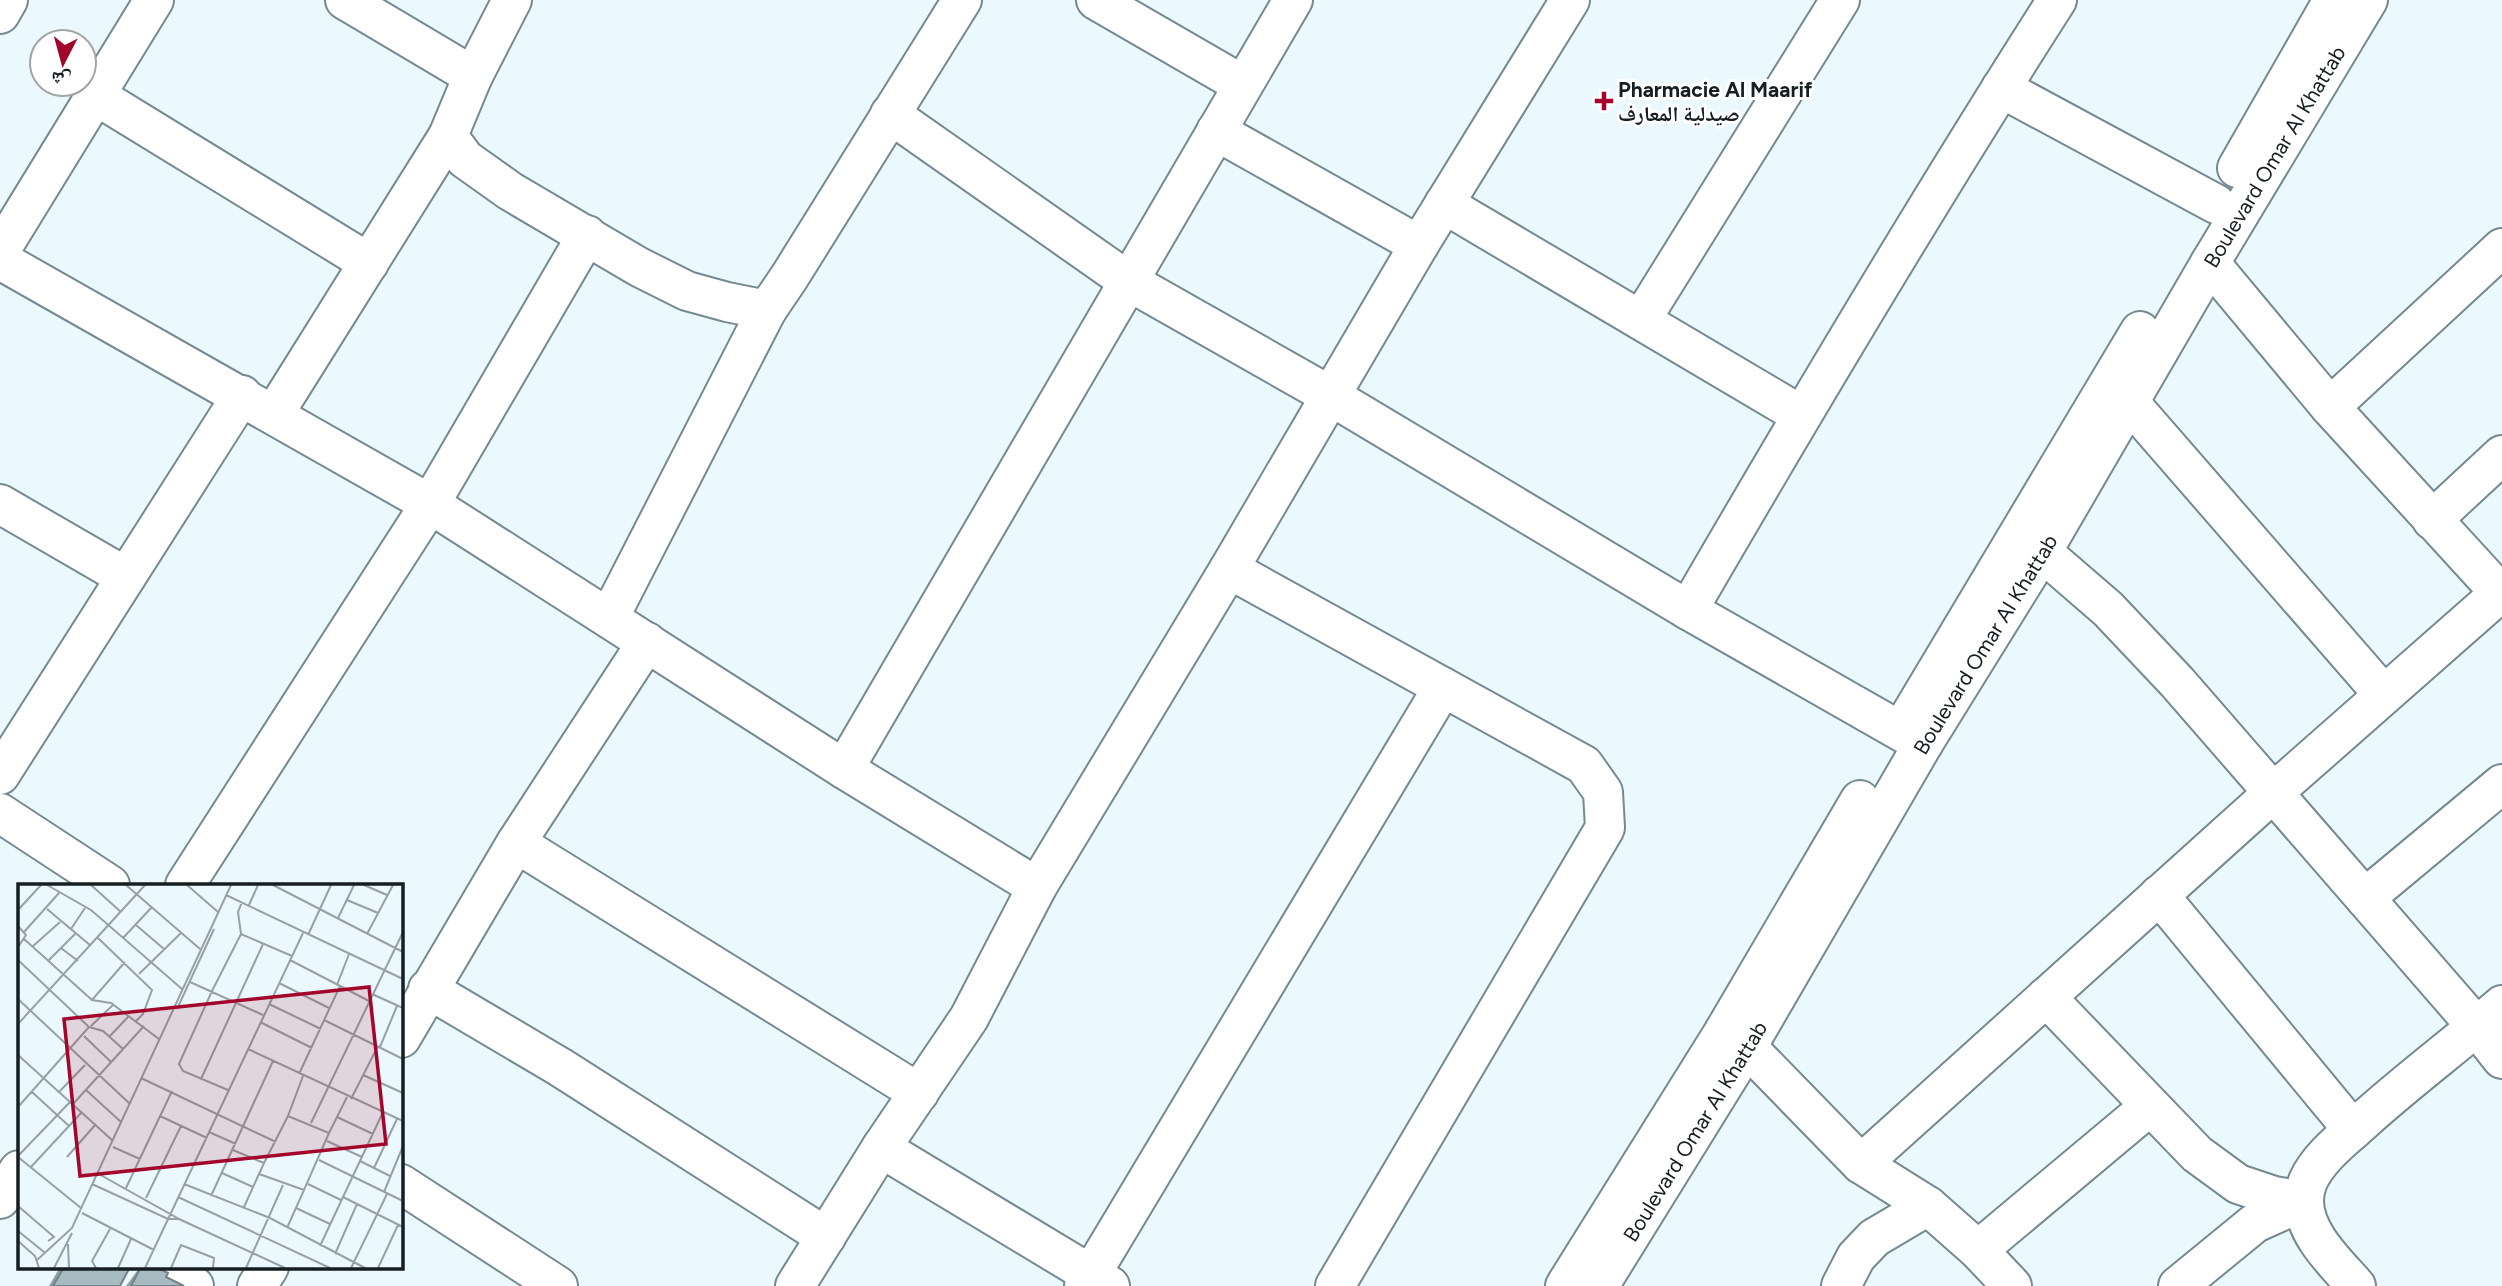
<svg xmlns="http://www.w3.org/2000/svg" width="2502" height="1286" viewBox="0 0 2502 1286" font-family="Figtree,'Noto Naskh Arabic',sans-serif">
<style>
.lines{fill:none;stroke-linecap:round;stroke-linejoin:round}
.minor-casing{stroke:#758990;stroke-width:42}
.minor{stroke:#fff;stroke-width:38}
.wall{fill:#8fa0a7}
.building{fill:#a6bac2;stroke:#748288;stroke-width:2}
.poi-dot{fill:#a3062b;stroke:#fff;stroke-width:2.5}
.labels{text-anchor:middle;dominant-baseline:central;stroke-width:6;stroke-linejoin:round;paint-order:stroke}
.poi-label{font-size:21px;font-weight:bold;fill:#161e21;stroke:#fff;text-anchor:start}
.street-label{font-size:21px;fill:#161e21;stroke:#fff}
.inset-road{fill:none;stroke:#96a1a5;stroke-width:2}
.view{fill:#a3062b;fill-opacity:0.15;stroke:#a3062b;stroke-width:3.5}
.inset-edge{fill:none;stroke:#161e21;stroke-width:3.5}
</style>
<rect width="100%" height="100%" fill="#ebf8fd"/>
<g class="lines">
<!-- minor casing -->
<g class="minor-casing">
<g id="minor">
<path d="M345 0 473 76"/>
<path d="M512 0 473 76 448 136 465 159 510 191 639 267 687 291 727 302 767 310 790 276 962 0"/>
<path d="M1096 0 1243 85"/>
<path d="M0 14 8 0"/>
<path d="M2001 88 2216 204"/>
<path d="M95 95 369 263"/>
<path d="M890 114 1128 281 1329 395 1688 610 1923 744"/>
<path d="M1216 131 1419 245"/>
<path d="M2237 168 2333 0"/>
<path d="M1444 204 1801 415"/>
<path d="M0 251 154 0"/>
<path d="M0 260 430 504 844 769 1037 887"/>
<path d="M2210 263 2330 407 2502 595"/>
<path d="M1641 320 1840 0"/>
<path d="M2129 402 2384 695"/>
<path d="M2330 407 2502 248"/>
<path d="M274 414 448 136"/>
<path d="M0 504 126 577"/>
<path d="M2432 520 2502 455"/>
<path d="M2042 552 2108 609 2177 682 2477 1027 2502 1059"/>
<path d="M1229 569 1584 765 1603 792 1605 828 1335 1286"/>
<path d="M1688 610C1807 405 1929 200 2057 0"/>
<path d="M609 618 767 310"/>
<path d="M1905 724 2140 331"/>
<path d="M844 769 1293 0"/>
<path d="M0 775 242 395"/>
<path d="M0 813 110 885"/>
<path d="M516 843 919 1093"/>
<path d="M185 885 430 504 587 235"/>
<path d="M2159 895 2353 1130"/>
<path d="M2365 898 2502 784"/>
<path d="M428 989 560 1067 826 1237"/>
<path d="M2046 997 2197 1154 2238 1184 2274 1196 2304 1201"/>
<path d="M401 1038 516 843 647 642"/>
<path d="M1747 1047 1861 1164 1928 1206 1978 1250 2012 1286"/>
<path d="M881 1148 1110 1286"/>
<path d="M1861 1164 2274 792 2500 593"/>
<path d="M401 1184 558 1286"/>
<path d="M0 1199 19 1170"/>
<path d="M1978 1250 2150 1106"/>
<path d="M164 1267 194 1286"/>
<path d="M257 1286 269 1267"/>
<path d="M795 1286 881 1148 969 1018 1037 887 1229 569 1419 245 1570 0"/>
<path d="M1084 1286 1443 687"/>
<path d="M1565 1286 1723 1033 1860 800"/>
<path id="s1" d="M1599 1286 1747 1047 1923 744 2042 552 2210 263 2368 0"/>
<path d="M1841 1286 1856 1257 1874 1238 1928 1206"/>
<path d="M2178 1286 2255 1223 2304 1201"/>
<path d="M2356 1286C2336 1263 2304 1234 2304 1201 2304 1196 2306 1186 2308 1181 2319 1157 2343 1139 2362 1122 2407 1081 2456 1045 2502 1005"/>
</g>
</g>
<!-- minor -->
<use href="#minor" class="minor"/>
</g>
<!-- wall -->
<path class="wall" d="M60 1267H130L120 1286H49Z
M140 1267H156L166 1277 184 1286H126Z"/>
<!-- building -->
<path class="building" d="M64 1267H130L120 1286H53Z
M141 1267H156L168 1273 166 1277 184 1286H131Z"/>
<!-- markers -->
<path class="poi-dot" d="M1600.5 90.5h7v7h7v7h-7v7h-7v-7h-7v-7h7z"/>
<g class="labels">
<!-- poi labels -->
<g class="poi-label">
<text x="1618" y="89">Pharmacie Al Maarif<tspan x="1618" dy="24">صيدلية المعارف</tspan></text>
</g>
<!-- street labels -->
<g class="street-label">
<text stroke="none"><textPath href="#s1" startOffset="1316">Boulevard Omar Al Khattab</textPath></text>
<text stroke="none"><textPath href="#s1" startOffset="749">Boulevard Omar Al Khattab</textPath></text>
<text stroke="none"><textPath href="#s1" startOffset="182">Boulevard Omar Al Khattab</textPath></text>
</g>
</g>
<!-- overview -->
<g transform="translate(18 884)">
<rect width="385" height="385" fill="#ebf8fd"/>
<path class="inset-road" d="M29 1 73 26 164 105M73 1 103 28M108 1 182 65M169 1 200 28M255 1 385 68M346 1 369 11M208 11 385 95M329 16 360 29M231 21 240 1M67 24 53 45 73 62M29 25 54 46M0 26 23 1M320 34 336 1M118 41 146 65M0 42 8 51 0 63M6 48 41 9M223 50 220 28 224 18M349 50 375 1M290 51 313 1M80 54 134 106 125 130 117 138M105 54 134 23M6 55 74 116 93 119 141 155M14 63 42 38M43 64 60 77M0 76 71 143 0 223M272 76 351 117M30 77 58 49M121 90 163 49M172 98 245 131M261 99 311 124M319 101 331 70M354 110 385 124M0 115 111 219M74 116 107 78M251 120 303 145M159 125 196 45M306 136 385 175M242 138 294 164M0 140 127 1M73 142 96 120M71 143 85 147 105 165M66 152 93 178M91 153 110 133M362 163 379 122M230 165 385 237M0 171 94 256M281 190 322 102M345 191 385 209M123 194 258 258M183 195 245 60M68 206 103 238M210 206 165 187 161 180 194 107 223 50 274 72M14 208 51 242M41 208 67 181M333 215 360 162M55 220 126 142M142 232 189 254M270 232 285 192M319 233 355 250M293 239 385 48M191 248 218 260M311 249 329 213M309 257 344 273M95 263 122 275M215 266 246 279M0 272 52 218M0 273 63 324M49 273 78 240M301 276 385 317M342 277 372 292M12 284 64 228M356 284 379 235M204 289 235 303M74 300 150 335H161L79 289M166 300 252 334 347 384M290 300 323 316M108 304 154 207M366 308 385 262M193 312 255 177M160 313 312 384M325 313 385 343M128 314 163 242M0 322 36 353 30 357M226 323 246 279 270 232 311 249 286 306 241 290M278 324 312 340M64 329 136 366M161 335 267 384M269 344 286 306M0 347 26 368M0 357 17 372 21 384M50 360 51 384M302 362 365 228M317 370 339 320M19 376 54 344 213 1M36 384 54 349M78 384 74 377 92 345M100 384 113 355M127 384 285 49M153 384 163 361 196 374 195 384M228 384 265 301M333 384 369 310M360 384 380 341"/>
<path class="view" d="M351 103 368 260 62 292 46 135Z"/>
<rect width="385" height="385" class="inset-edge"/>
</g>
<!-- north arrow -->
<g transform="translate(63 63) rotate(186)"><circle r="33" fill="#ffffff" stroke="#a2a5a6" stroke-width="2"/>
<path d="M0-5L12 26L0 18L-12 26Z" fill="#a3062b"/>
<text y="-10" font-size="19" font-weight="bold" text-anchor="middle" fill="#161e21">ش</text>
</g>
</svg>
